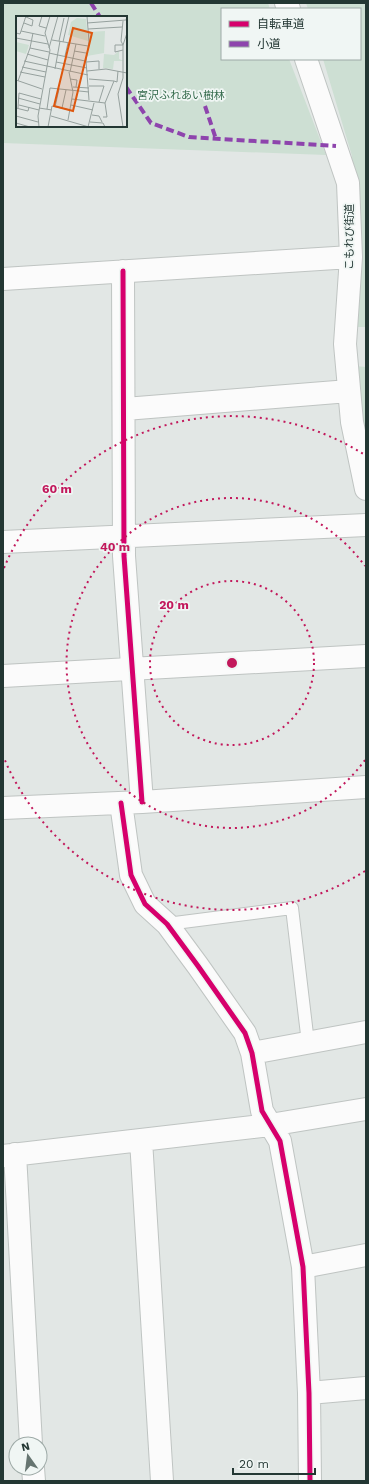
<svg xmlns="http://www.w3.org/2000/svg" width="369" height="1484" viewBox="0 0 369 1484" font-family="'Work Sans','Noto Sans JP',sans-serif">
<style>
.green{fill:#cddfd3;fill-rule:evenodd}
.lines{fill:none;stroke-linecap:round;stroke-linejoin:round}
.service-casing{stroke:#bfc4c2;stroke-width:14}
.minor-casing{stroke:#bfc4c2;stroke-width:24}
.service{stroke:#fbfbfb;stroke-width:12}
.minor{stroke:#fbfbfb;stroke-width:22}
.quiet{stroke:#8e44ad;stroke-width:4;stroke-dasharray:8 4;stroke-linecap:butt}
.cycleway-casing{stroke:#f0f6f4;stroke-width:8}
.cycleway{stroke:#d6006c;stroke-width:5}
.ring{fill:none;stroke:#c2185b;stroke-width:2;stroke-dasharray:2 4}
.labels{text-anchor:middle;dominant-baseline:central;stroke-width:3.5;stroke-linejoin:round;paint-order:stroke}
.park-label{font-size:11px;fill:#32694a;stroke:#f0f6f4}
.street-label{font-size:11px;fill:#233733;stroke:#f0f6f4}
.inset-river{fill:none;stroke:#a8c9d1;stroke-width:2}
.inset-road{fill:none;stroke:#96a19e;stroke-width:1}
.view{fill:#de570e;fill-opacity:0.15;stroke:#de570e;stroke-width:2}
.inset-edge{fill:none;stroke:#233733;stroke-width:2}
.centre{fill:#c2185b;stroke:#f0f6f4;stroke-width:2}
.ring-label{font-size:12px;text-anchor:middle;font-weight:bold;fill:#c2185b;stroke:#f0f6f4;stroke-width:3.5;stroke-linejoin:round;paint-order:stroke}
</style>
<rect width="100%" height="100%" fill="#e2e7e5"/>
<!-- green -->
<path class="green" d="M3 3H268L270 9H222V59H289L326 155 3 143ZM17 17H126V126H17Z
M306 3H366V327H353L356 291 352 156 323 59H360V9H308Z
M355 366 366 367V433H365Z"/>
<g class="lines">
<!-- service casing -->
<g class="service-casing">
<path id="service" d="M167 924 292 908 308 1043"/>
</g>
<!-- minor casing -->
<g class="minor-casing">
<path id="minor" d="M286 3 289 9
M306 59 348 183 351 257 345 344 352 422 366 489
M123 271 124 556 142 802
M3 279 351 257
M125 409 349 391
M3 542 366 525
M3 676 366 656
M121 803 131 875 145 904 167 924 198 966 245 1033 252 1053 262 1111 280 1141 303 1267 309 1393 310 1481
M3 808 142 802 366 787
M252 1053 366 1032
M141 1140 162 1481
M15 1154 31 1444
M3 1156 270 1125 366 1109
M303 1267 366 1255
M309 1393 366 1388
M33 1468 34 1481"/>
</g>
<!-- service -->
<use href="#service" class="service"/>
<!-- minor -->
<use href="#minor" class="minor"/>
<!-- quiet -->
<path class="quiet" d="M91 3 100 17
M126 87 151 123 189 137 336 146
M205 106 216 139"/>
<!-- cycleway casing -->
<g class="cycleway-casing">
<path id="cycleway" d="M123 271 124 556 142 802
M121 803 131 875 145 904 167 924 198 966 245 1033 252 1053 262 1111 280 1141 303 1267 309 1393 310 1481"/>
</g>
<!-- cycleway -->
<use href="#cycleway" class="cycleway"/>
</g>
<!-- distance rings -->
<g class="ring">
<circle cx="232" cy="663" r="82"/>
<path d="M365 760A165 165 0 1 1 365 566"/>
<path d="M365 871A247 247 0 0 1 4 758M4 568A247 247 0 0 1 365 455"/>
</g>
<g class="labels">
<!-- park labels -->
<g class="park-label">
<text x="181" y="95">宮沢ふれあい樹林</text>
</g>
<!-- street labels -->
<g class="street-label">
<text transform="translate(349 237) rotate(-90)">こもれび街道</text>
</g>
</g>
<!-- overview -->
<g transform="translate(16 16)">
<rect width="111" height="111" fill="#e2e7e5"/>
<path d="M61 2 70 3 72 25 52 19 55 6ZM89 15 88 37 71 40 73 16ZM0 26 13 29 10 38 0 35ZM103 35V43L108 45H98L97 53 87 52 88 38 98 39Z" fill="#cddfd3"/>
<path class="inset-river" d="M111 90V106"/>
<path class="inset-road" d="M26 0 23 10 30 12M71 0 73 26 70 45 73 84M107 5 105 25 107 29H99V36L107 34M8 7 16 10 17 4 10 1M71 7 110 4 111 0M72 13 106 11M5 15 29 20M0 17 4 18 10 0M0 22 16 25M36 24 72 30M16 25 32 28M43 25 48 2M47 26 53 0M14 32 33 36M33 32 42 0M58 35 70 37M33 37 69 45M11 38 32 44M49 40 52 27M8 45 72 59M40 46 71 52M70 46 83 45V53M6 51 30 56M39 53 44 25M71 55 90 53 111 57M4 56 29 61M54 56 60 28M54 63 61 64 60 71M73 63 98 65M0 64 26 73M2 65 14 32 17 17M73 70H88L83 86M57 71 73 72M2 82 24 88M56 83 89 87M3 89 23 94M55 89 77 94M39 91 43 73M0 92 12 95 13 91M2 92 3 77 25 83M23 92 36 94M46 92 50 74M31 93 34 72 73 76M76 99 83 100 86 106M0 100 22 106M35 100 73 111M87 101H91L89 87 98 65 101 66 102 55M52 104 57 76 53 56M74 106 87 107 89 111M0 107 14 111M23 111 22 100 34 34 29 17 34 0M32 111 36 90 54 94M72 111 78 87M107 111 102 78 107 62V29L111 17"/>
<path class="view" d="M57 12 76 17 57 95 38 90Z"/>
<rect width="111" height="111" class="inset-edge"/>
</g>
<circle cx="232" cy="663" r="6" class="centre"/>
<g class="ring-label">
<text x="57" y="493">60 m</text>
<text x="115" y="551">40 m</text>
<text x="174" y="609">20 m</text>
</g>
<!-- border -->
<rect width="369" height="1484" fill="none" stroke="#233733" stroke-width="8"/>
<!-- legend -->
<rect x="221" y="8" width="140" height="52" fill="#f0f6f4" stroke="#9eaaa7"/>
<rect x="229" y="21" width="20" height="6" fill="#d6006c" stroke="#9eaaa7"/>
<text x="257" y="28" font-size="12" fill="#233733">自転車道</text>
<rect x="229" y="41" width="20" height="6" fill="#8e44ad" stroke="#9eaaa7"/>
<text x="257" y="48" font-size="12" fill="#233733">小道</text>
<!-- north arrow -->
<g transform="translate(28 1456) rotate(346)"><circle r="19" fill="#f0f6f4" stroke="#9eaaa7"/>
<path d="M0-3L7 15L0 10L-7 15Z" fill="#667571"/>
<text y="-6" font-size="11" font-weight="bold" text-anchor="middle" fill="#233733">N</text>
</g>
<!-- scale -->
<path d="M233 1468v6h82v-6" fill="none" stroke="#233733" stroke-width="2"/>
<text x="239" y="1468" font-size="12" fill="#233733" stroke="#f0f6f4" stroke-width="3" paint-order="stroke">20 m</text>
</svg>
